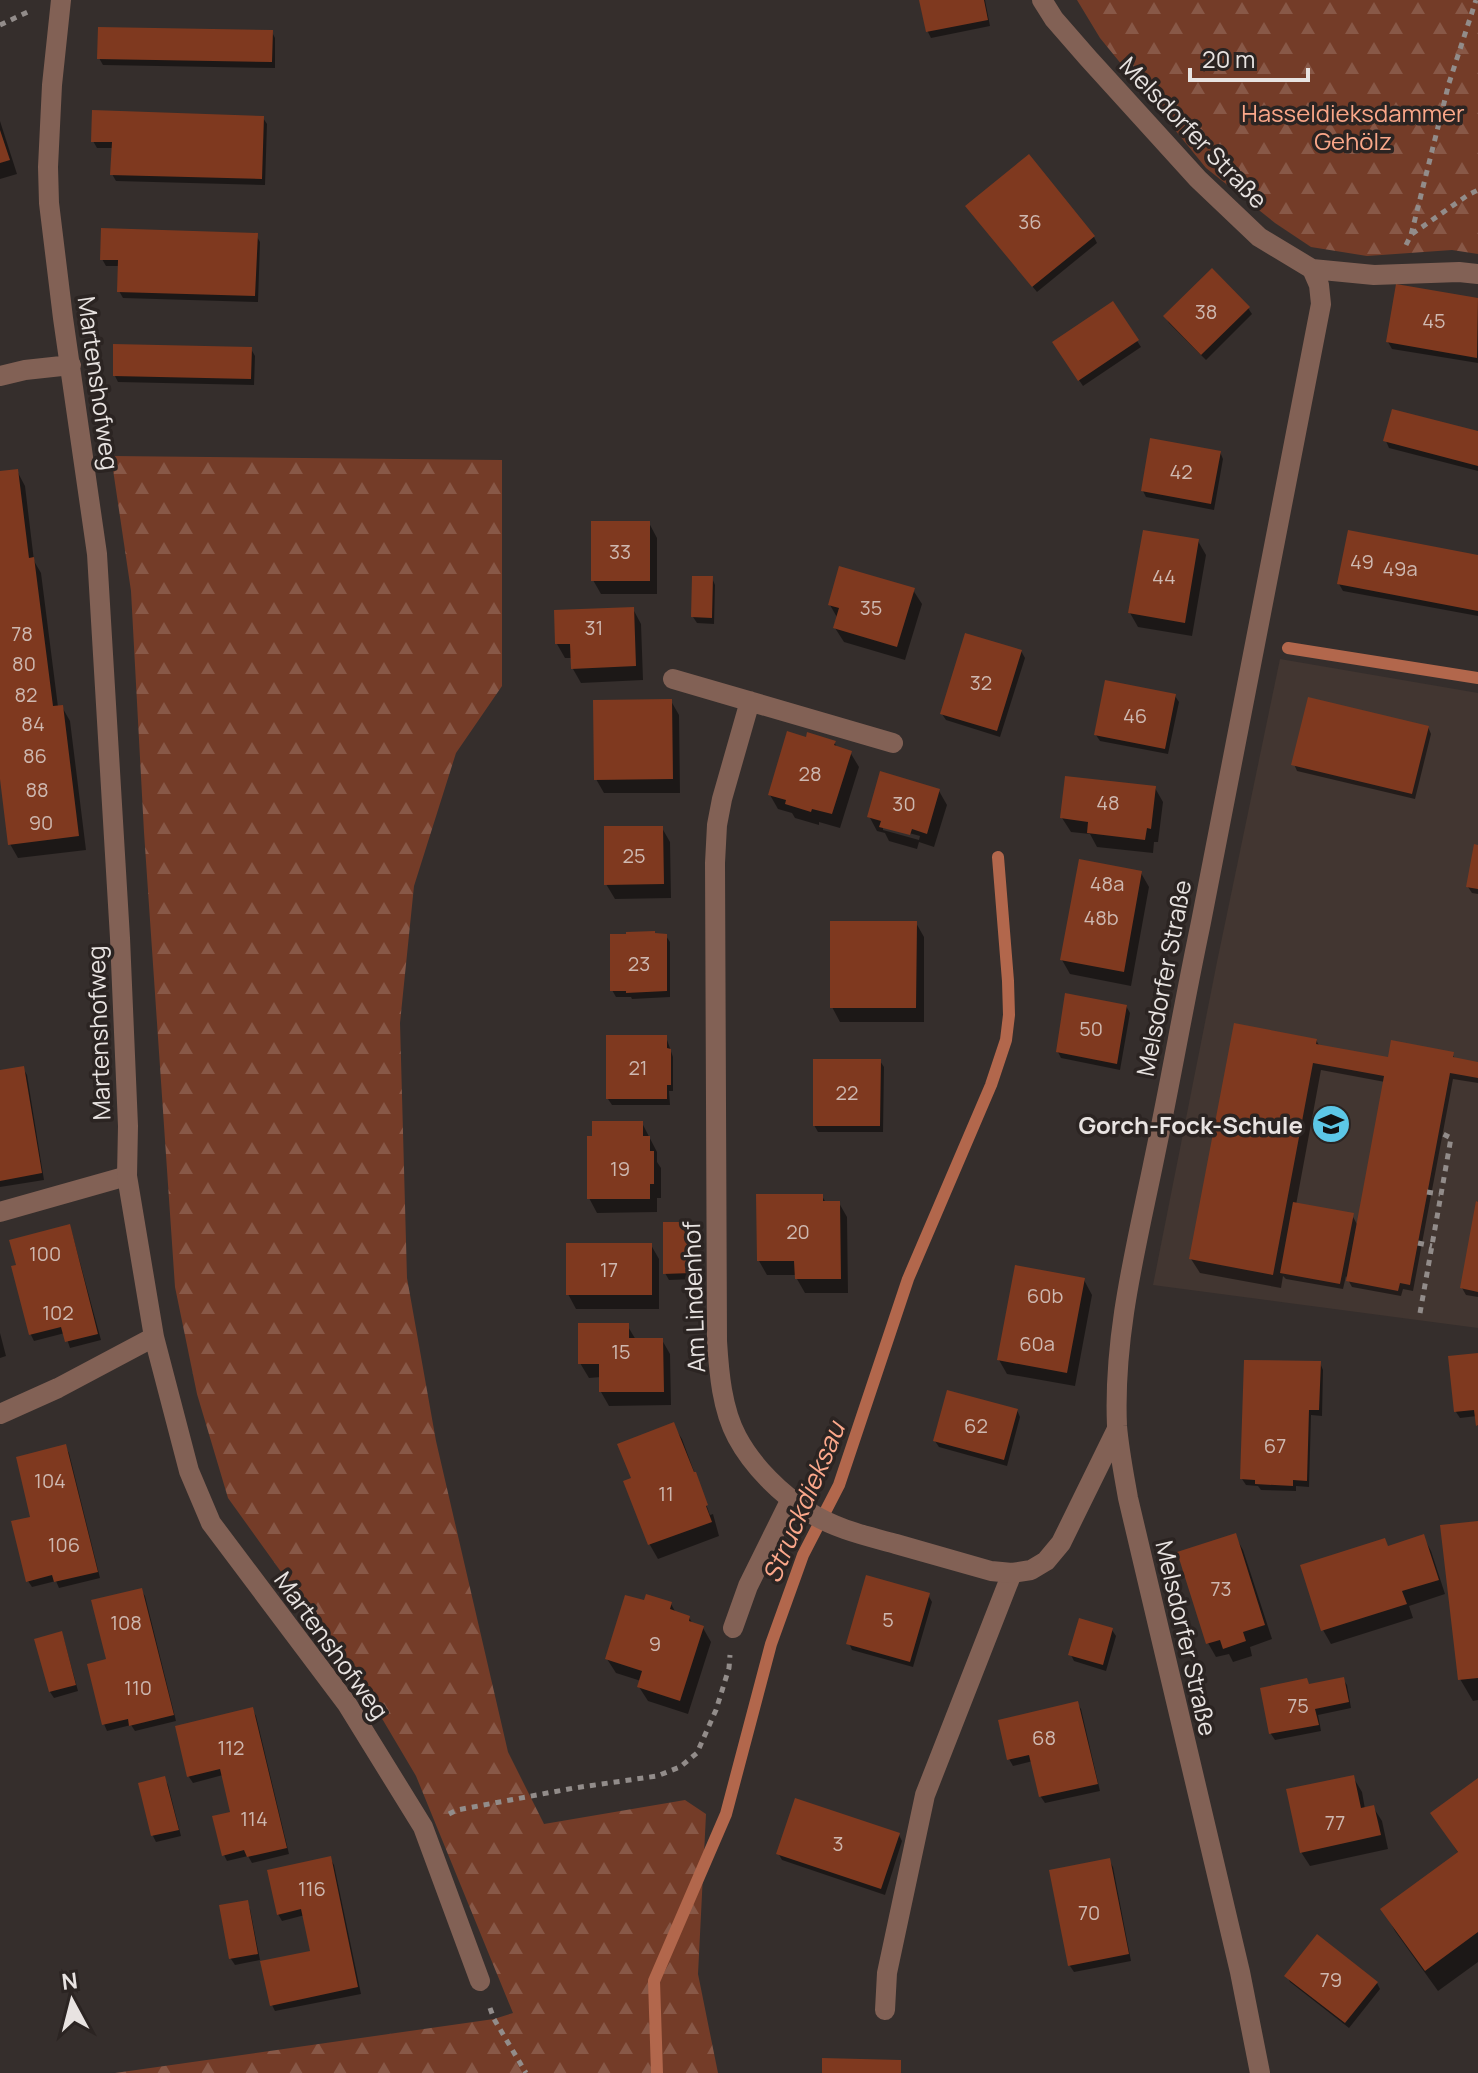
<svg xmlns="http://www.w3.org/2000/svg" width="1478" height="2073" viewBox="0 0 1478 2073" font-family="Manrope,sans-serif">
<style>
.built{fill:#423631}
.forest{fill:url(#forest-firs)}
.shadow{fill:#0007;fill-rule:evenodd}
.lines{fill:none;stroke-linecap:round;stroke-linejoin:round}
.stream{stroke:#b2674c;stroke-width:12}
.building{fill:#7f391f}
.path{stroke:#928c8a;stroke-width:5;stroke-dasharray:6 6;stroke-linecap:butt}
.service{stroke:#826155;stroke-width:20}
.minor{stroke:#826155;stroke-width:20}
.labels{text-anchor:middle;dominant-baseline:central;stroke-width:7;stroke-linejoin:round;paint-order:stroke}
.number-label{font-size:20px;fill:#ceb8b0}
.park-label{font-size:24px;fill:#faa789;stroke:#2b2422}
.street-label{font-size:24px;fill:#e8e3e1;stroke:#2b2422}
.poi-label{font-size:24px;font-weight:bold;fill:#e8e3e1;stroke:#2b2422;text-anchor:end}
.water-label{font-size:26px;font-style:italic;fill:#fca88b;stroke:#2b2422}
</style>
<defs>
<pattern id="forest-firs" width="22" height="20" patternUnits="userSpaceOnUse" patternTransform="scale(2)"><rect width="22" height="20" fill="#743c28"/><path d="M5 1l3.5 6h-7zM16 11l3.5 6h-7z" fill="#885847"/></pattern>
</defs>
<rect width="100%" height="100%" fill="#352e2c"/>
<!-- built -->
<path class="built" d="M1280 659 1478 693V1328L1153 1285 1217 962Z"/>
<!-- forest -->
<path class="forest" d="M1077 0H1478V254L1452 250 1367 256 1311 247 1275 223 1206 168 1100 38Z
M111 456 502 460V686L456 753 414 886 400 1023 407 1278 436 1441 508 1752 544 1824 685 1800 706 1814 698 1974 718 2073H115L494 2019 513 2013 416 1776 361 1683 228 1498 197 1394 175 1287 144 832 131 591Z"/>
<!-- shadow -->
<path class="shadow" d="M921 0H985L990 26 931 38 928 32Z
M272 32 275 38V68L103 65 99 58Z
M263 118 267 124 265 185 116 181 112 174 113 148H97L93 141Z
M0 121 17 174 0 179Z
M972 213 1094 237 1097 243 1037 292Z
M256 235 260 242 258 302 123 298 119 291 120 266H106L102 259Z
M1398 286 1478 300V363L1392 349 1388 342Z
M1112 303 1141 347 1083 386 1058 349Z
M1248 308 1252 314 1206 360 1169 323 1165 316Z
M251 349 255 356 254 385 118 382 115 376Z
M1478 434V471L1389 448 1386 441Z
M1220 452 1223 459 1214 510 1146 497 1143 491Z
M17 471 25 486 34 561 41 573 58 707H62L70 721 86 850 18 858 10 844 0 763V474Z
M649 523 657 538V594H601L593 580Z
M1198 541 1206 555 1192 636 1138 627 1130 613Z
M1478 556V616L1343 591 1339 584Z
M712 578 715 585 714 624 697 623 693 617Z
M913 590 922 604 905 660 844 642 835 628 838 619 830 605Z
M633 609 641 624 643 680 581 683 573 669 572 658H565L557 644Z
M1021 651 1025 658 1000 737 946 720 942 714Z
M1175 696 1179 702 1168 754 1100 741 1096 735Z
M671 701 679 715 680 793H604L596 779Z
M1428 727 1431 734 1415 799 1297 771 1294 764Z
M807 739 834 742 838 749 850 752 859 767 840 828 819 822V825L795 818 792 813 778 809 770 795Z
M1155 788 1163 802 1158 842H1154L1153 853 1097 847 1090 834 1071 832 1062 818Z
M939 791 947 805 934 847 919 842 917 849 889 841 885 833 877 831 869 816ZM883 826 920 836 919 840 883 830Z
M662 828 670 842 671 898 615 899 606 884Z
M1478 847V894L1472 893 1468 887Z
M1141 873 1149 887 1131 986 1070 974 1062 960Z
M916 923 924 937V1022H840L832 1007Z
M666 936 670 942V997L632 999 631 997H616L612 990Z
M1126 1006 1130 1013 1120 1070 1061 1058 1058 1052Z
M666 1037 673 1057V1091H669L670 1105H612L608 1099Z
M1316 1040 1320 1047 1389 1060 1452 1054 1456 1060 1478 1064V1083L1453 1079 1413 1291 1403 1289 1401 1296 1352 1287 1346 1276 1343 1289 1286 1279 1283 1276 1281 1288 1200 1273 1191 1259ZM1321 1070 1385 1082 1358 1226 1352 1215 1296 1205Z
M880 1061 884 1067 883 1132H818L814 1125Z
M23 1068 27 1075 44 1180 0 1187V1072Z
M642 1123 657 1152V1162L661 1168V1198H657V1212L597 1213 589 1198Z
M822 1196 826 1203H839L847 1217 848 1293H805L797 1279V1275H767L759 1261Z
M1478 1204V1297L1466 1295 1462 1288Z
M691 1224 695 1230V1279L669 1280 665 1273Z
M69 1226 72 1233 101 1340 70 1348 65 1333 34 1341 31 1335 14 1268Z
M651 1245 659 1259V1309H576L568 1294Z
M1084 1280 1092 1295 1075 1386 1007 1374 999 1360Z
M627 1325 636 1340H662L670 1354 671 1405 609 1406 601 1392V1377L589 1378 580 1363Z
M0 1333 6 1356 0 1358Z
M1478 1355V1426L1477 1416 1460 1418 1456 1412Z
M1320 1363 1323 1370 1322 1416 1311 1415 1309 1487 1296 1486V1491L1261 1490 1258 1486 1246 1485 1242 1479Z
M1017 1410 1020 1417 1007 1466 939 1447 935 1441Z
M673 1425 682 1439 710 1515 713 1514 719 1536 658 1559 650 1545 626 1482 633 1479Z
M65 1446 69 1453 100 1578 59 1588 56 1581 32 1587 28 1581 33 1518Z
M1478 1523V1700L1473 1701 1460 1679Z
M1235 1536 1243 1550 1272 1639 1250 1647 1252 1656 1233 1662 1229 1654 1216 1657 1208 1643Z
M1423 1536 1431 1551 1445 1594 1409 1606 1413 1618 1331 1644 1323 1630 1389 1548Z
M141 1590 145 1596 176 1721 135 1731 131 1725 107 1731 104 1724 108 1661Z
M928 1595 932 1602 913 1667 852 1650 849 1643Z
M646 1603 671 1604 676 1613 689 1617 693 1625 703 1628 711 1642 688 1714 648 1701 639 1687 641 1681 616 1673 607 1659Z
M1112 1630 1116 1636 1106 1671 1074 1661 1071 1655Z
M61 1634 64 1640 78 1691 54 1698 50 1692Z
M1343 1679 1347 1685 1351 1708 1318 1715 1321 1731 1275 1740 1271 1734 1263 1690 1310 1686Z
M1077 1703 1081 1709 1100 1791 1045 1803 1041 1797 1033 1761 1013 1766 1009 1759Z
M252 1709 256 1716 289 1854 252 1863 248 1856 227 1861 224 1855 232 1814 223 1775 193 1783 189 1777 177 1728Z
M1353 1777 1362 1792 1365 1809 1373 1807 1382 1821 1388 1849 1310 1866 1301 1852Z
M164 1778 168 1785 181 1836 156 1842 153 1836Z
M1478 1781V1962L1438 1991 1395 1931 1383 1909 1459 1854 1433 1813Z
M899 1835 902 1841 885 1895 782 1860 778 1853Z
M330 1858 334 1865 361 1994 275 2011 272 2005 312 1952 305 1915 282 1921 278 1914Z
M1109 1860 1113 1867 1131 1961 1074 1972 1070 1966Z
M246 1903 250 1909 260 1960 235 1965 231 1959 221 1907Z
M1287 1976 1377 1983 1380 1989 1349 2028 1290 1982Z"/>
<g class="lines">
<!-- stream -->
<path class="stream" d="M1288 648 1478 678
M657 2073 654 1981 726 1814 771 1644 798 1569 803 1555 839 1485 908 1279 991 1085 1006 1040 1009 1015 1008 981 998 857"/>
</g>
<!-- building -->
<path class="building" d="M919 0H984L988 20 926 32Z
M98 27 273 30 272 62 97 59Z
M92 110 264 116 262 179 110 175 112 142H91Z
M0 130 10 160 0 163Z
M1029 154 1095 236 1032 287 965 206Z
M101 228 258 233 255 296 117 292 118 260H100Z
M1212 268 1250 307 1201 355 1163 316Z
M1396 284 1478 298 1477 358 1386 342Z
M1113 301 1139 340 1078 381 1052 342Z
M113 344 252 347 251 379 113 376Z
M1392 409 1478 431V466L1383 441Z
M1150 438 1221 451 1211 504 1141 491Z
M18 469 29 558 34 557 53 706 63 705 79 836 8 845 0 779V471Z
M591 521H650V581H591Z
M1143 530 1199 539 1185 623 1128 613Z
M1348 530 1478 555V611L1337 584Z
M839 566 915 588 897 647 833 628 839 608 828 605Z
M692 576H713L712 618 691 617Z
M634 607 636 666 571 669 570 644H555L554 610Z
M965 633 1022 650 997 731 940 714Z
M1105 680 1176 694 1165 749 1094 735Z
M1308 697 1429 726 1412 794 1291 765Z
M672 699 673 779 594 780 593 700Z
M787 731 806 737 807 732 836 741 834 745 852 751 832 814 812 809 811 812 785 804 786 800 768 795Z
M880 771 940 789 927 834 912 829 910 835 879 827 881 821 867 817Z
M1065 776 1156 786 1151 829 1147 828 1145 840 1087 833 1088 822 1060 818Z
M604 826H663L664 884 604 885Z
M1474 844 1478 845V889L1466 887Z
M1079 859 1142 871 1124 972 1060 960Z
M830 921H917L916 1008H830Z
M655 931V933L667 934V991L626 993V991H610V934H626V932Z
M1065 993 1127 1005 1117 1064 1056 1052Z
M1234 1023 1317 1039 1316 1044 1388 1057 1391 1040 1454 1052 1453 1057 1478 1062V1078L1450 1073 1410 1285 1400 1283 1398 1291 1346 1281 1384 1076 1313 1063 1273 1275 1189 1259Z
M606 1035H667V1048L671 1049V1085H667V1099H606Z
M813 1059H881L880 1126H813Z
M24 1066 42 1173 0 1181V1070Z
M592 1121H643V1136H650V1151H654V1184H650V1199H587V1136H592Z
M756 1194H823V1201H840L841 1279H795L794 1261H757Z
M1476 1201 1478 1202V1292L1460 1288Z
M1293 1202 1354 1213 1340 1284 1280 1273Z
M663 1222H693L692 1273 663 1274Z
M70 1224 98 1334 65 1342 61 1327 29 1335 11 1266 16 1265 9 1240Z
M566 1243H652V1295H566Z
M1015 1265 1085 1278 1067 1373 997 1360Z
M578 1323H629V1338H663L664 1392H599V1364H578Z
M1478 1353V1425L1476 1426 1474 1410 1454 1412 1448 1356Z
M1244 1360 1321 1361 1319 1410H1309L1307 1481 1293 1480V1486L1255 1484V1480L1240 1479Z
M947 1390 1018 1409 1004 1460 933 1441Z
M674 1422 694 1472H696L708 1505 706 1506 712 1522 648 1545 623 1481 631 1478 617 1444Z
M66 1444 98 1572 54 1582 52 1575 26 1582 11 1521 30 1517 16 1457Z
M1478 1521V1678L1458 1680 1440 1525Z
M1236 1533 1265 1625 1243 1632 1246 1641 1223 1649 1220 1640 1206 1644 1177 1552Z
M1424 1534 1439 1580 1402 1591 1407 1604 1321 1631 1300 1565 1385 1538 1388 1546Z
M866 1575 930 1593 910 1662 846 1644Z
M142 1588 174 1715 129 1726 128 1719 102 1725 87 1664 106 1659 91 1600Z
M646 1594 672 1602 670 1609 690 1616 689 1621 704 1626 680 1701 637 1687 642 1671 605 1659 625 1595 644 1600Z
M1079 1618 1113 1628 1103 1665 1068 1655Z
M62 1631 76 1685 49 1692 34 1639Z
M1344 1677 1349 1702 1315 1709 1319 1725 1269 1734 1260 1688 1307 1678 1309 1684Z
M1078 1701 1098 1784 1039 1797 1029 1755 1007 1760 998 1720Z
M253 1707 287 1848 247 1857 244 1850 222 1856 212 1816 230 1812 220 1769 187 1777 175 1726Z
M1354 1775 1361 1808 1374 1805 1381 1835 1300 1853 1286 1789Z
M165 1776 179 1830 151 1836 138 1783Z
M1478 1778V1932L1425 1971 1380 1909 1458 1852 1430 1813Z
M795 1798 900 1833 881 1889 776 1854Z
M331 1856 358 1987 270 2006 260 1961 310 1951 301 1909 277 1915 267 1870Z
M1110 1858 1129 1954 1068 1966 1049 1870Z
M248 1900 258 1954 229 1959 219 1905Z
M1317 1934 1378 1982 1345 2023 1284 1976Z
M822 2058 901 2060V2073H822Z"/>
<g class="lines">
<!-- path -->
<path class="path" d="M0 25 32 10
M1412 234 1468 195 1478 190
M1406 245 1411 235 1449 83 1476 0
M1427 1192 1440 1194
M1418 1243 1432 1246
M1420 1313 1451 1138 1439 1132
M449 1814 457 1810 574 1788 657 1776 680 1767 697 1753 716 1710 729 1668 730 1655
M490 2008 494 2019 526 2073"/>
<!-- service -->
<path class="service" d="M0 1212 127 1176
M733 1628 748 1586 791 1499
M885 2010 887 1973 925 1795 1012 1573"/>
<!-- minor -->
<path class="minor" d="M61 0 52 85 48 167 49 203 63 318 97 554 120 938 128 1126 127 1176 154 1337 189 1471 211 1523 347 1704 423 1827 480 1981
M1042 0 1054 19 1088 58 1198 179 1259 237 1312 269 1319 285 1321 304C1279 512 1242 720 1200 927 1184 1003 1171 1079 1155 1155 1137 1244 1113 1334 1117 1426 1119 1450 1124 1475 1128 1498L1240 1972 1260 2073
M1312 269 1374 275 1459 272 1478 274
M0 376 25 370 71 365
M673 679 893 743
M750 701 722 799 717 825 715 863 717 1341C719 1373 722 1409 737 1437 753 1467 781 1494 809 1512 835 1529 867 1536 896 1544 927 1553 959 1562 991 1571L1012 1573 1031 1570 1046 1561 1061 1543 1117 1429
M0 1414 58 1388 154 1337"/>
</g>
<!-- icons -->
<defs>
<g id="school-disc" transform="scale(2)"><circle r="9.5" fill="#5cc7e7" stroke="#2b2422"/><path d="M0-5L7-2L0 1L-7-2ZM-4 1L0 2.5L4 1V4Q0 6-4 4Z" fill="#111"/></g>
</defs>
<g fill-rule="evenodd">
<use href="#school-disc" x="1331" y="1124"/>
</g>
<g class="labels">
<!-- number labels -->
<g class="number-label">
<text x="1030" y="221">36</text>
<text x="1206" y="311">38</text>
<text x="1434" y="320">45</text>
<text x="1181" y="471">42</text>
<text x="620" y="551">33</text>
<text x="1362" y="561">49</text>
<text x="1400" y="568">49a</text>
<text x="1164" y="576">44</text>
<text x="871" y="607">35</text>
<text x="594" y="627">31</text>
<text x="22" y="633">78</text>
<text x="24" y="663">80</text>
<text x="981" y="682">32</text>
<text x="26" y="694">82</text>
<text x="1135" y="715">46</text>
<text x="33" y="723">84</text>
<text x="35" y="755">86</text>
<text x="810" y="773">28</text>
<text x="37" y="789">88</text>
<text x="1108" y="802">48</text>
<text x="904" y="803">30</text>
<text x="41" y="822">90</text>
<text x="634" y="855">25</text>
<text x="1107" y="883">48a</text>
<text x="1101" y="917">48b</text>
<text x="639" y="963">23</text>
<text x="1091" y="1028">50</text>
<text x="638" y="1067">21</text>
<text x="847" y="1092">22</text>
<text x="620" y="1168">19</text>
<text x="798" y="1231">20</text>
<text x="45" y="1253">100</text>
<text x="609" y="1269">17</text>
<text x="1045" y="1295">60b</text>
<text x="58" y="1312">102</text>
<text x="1037" y="1343">60a</text>
<text x="621" y="1351">15</text>
<text x="976" y="1425">62</text>
<text x="1275" y="1445">67</text>
<text x="50" y="1480">104</text>
<text x="666" y="1493">11</text>
<text x="64" y="1544">106</text>
<text x="1221" y="1588">73</text>
<text x="888" y="1619">5</text>
<text x="126" y="1622">108</text>
<text x="655" y="1643">9</text>
<text x="138" y="1687">110</text>
<text x="1298" y="1705">75</text>
<text x="1044" y="1737">68</text>
<text x="231" y="1747">112</text>
<text x="254" y="1818">114</text>
<text x="1335" y="1822">77</text>
<text x="838" y="1843">3</text>
<text x="312" y="1888">116</text>
<text x="1089" y="1912">70</text>
<text x="1331" y="1979">79</text>
</g>
<!-- park labels -->
<g class="park-label">
<text x="1353" y="112">Hasseldieksdammer<tspan x="1353" dy="28">Gehölz</tspan></text>
</g>
<!-- street labels -->
<g class="street-label">
<text transform="translate(1194 132) rotate(46)">Melsdorfer Straße</text>
<text transform="translate(99 383) rotate(82)">Martenshofweg</text>
<text transform="translate(1163 978) rotate(-79)">Melsdorfer Straße</text>
<text transform="translate(98 1033) rotate(-92)">Martenshofweg</text>
<text transform="translate(693 1297) rotate(-92)">Am Lindenhof</text>
<text transform="translate(1187 1638) rotate(77)">Melsdorfer Straße</text>
<text transform="translate(332 1645) rotate(54)">Martenshofweg</text>
</g>
<!-- poi labels -->
<g class="poi-label">
<text x="1303" y="1124">Gorch-Fock-Schule</text>
</g>
<!-- water labels -->
<g class="water-label">
<text transform="translate(803 1502) rotate(-67)">Struckdieksau</text>
</g>
</g>
<!-- north arrow -->
<g transform="translate(72 2001) rotate(353)" stroke="#2b2422" stroke-width="6" paint-order="stroke">
<path d="M0-6L14 30L0 20L-14 30Z" fill="#e8e3e1"/>
<text y="-12" font-size="22" font-weight="bold" text-anchor="middle" fill="#e8e3e1">N</text>
</g>
<!-- scale -->
<path d="M1190 68v12h118v-12" fill="none" stroke="#e8e3e1" stroke-width="4"/>
<text x="1202" y="68" font-size="24" fill="#e8e3e1" stroke="#2b2422" stroke-width="6" paint-order="stroke">20 m</text>
</svg>
